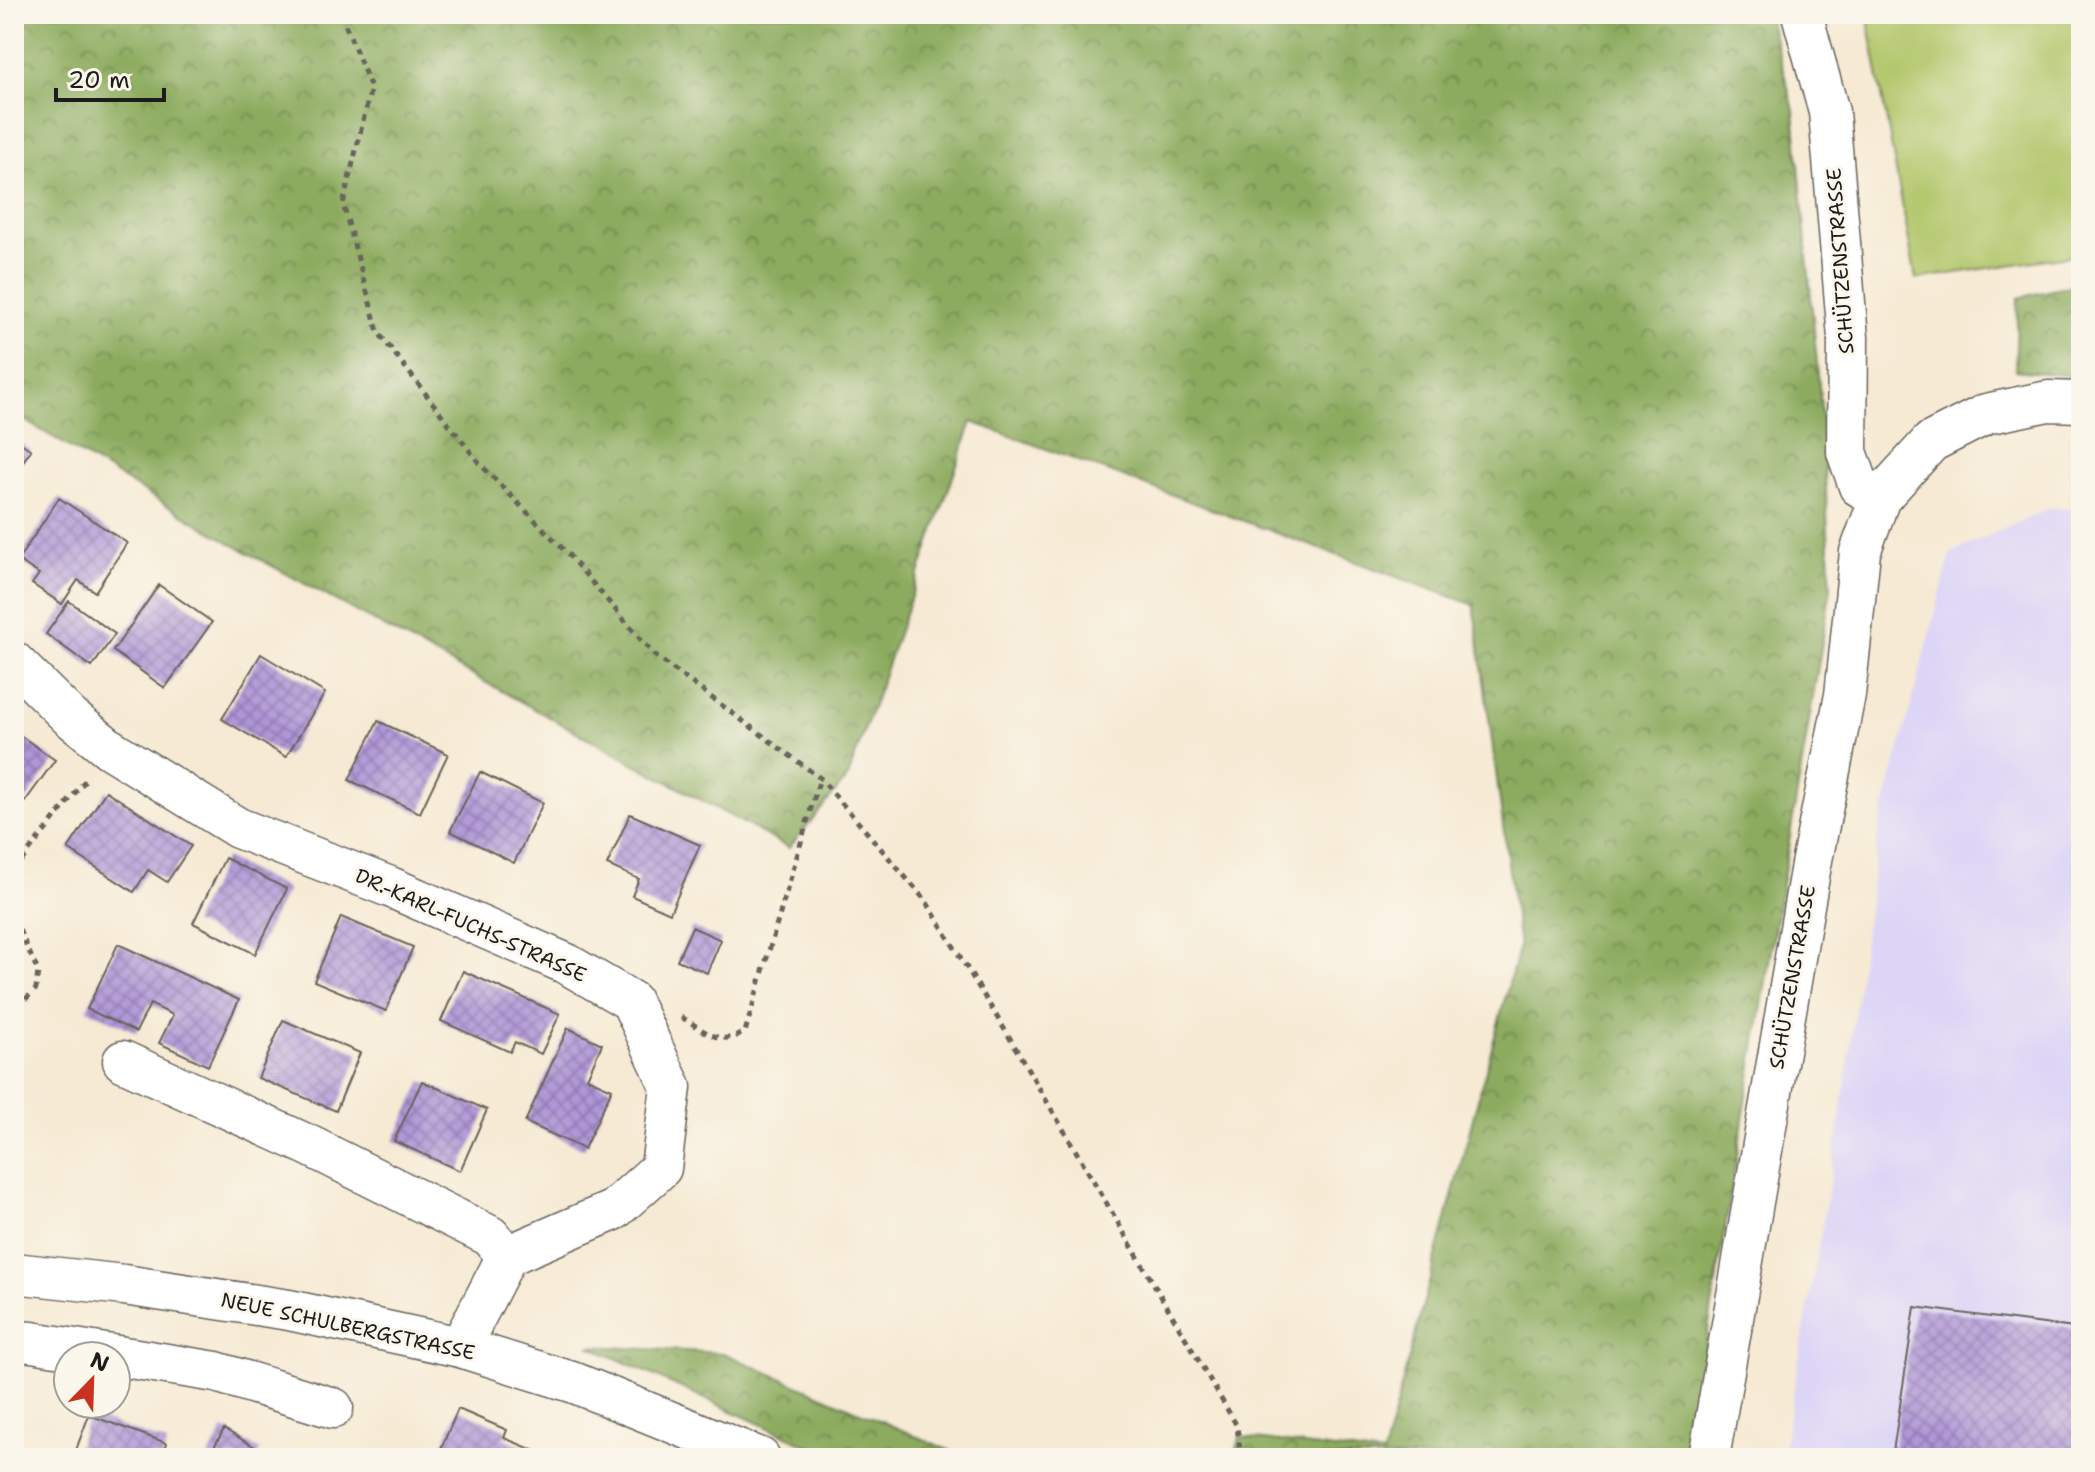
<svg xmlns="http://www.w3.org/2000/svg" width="2095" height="1472" viewBox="0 0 2095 1472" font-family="'Shantell Sans',sans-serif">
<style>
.built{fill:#ddd5f6}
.forest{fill:url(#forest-crowns);stroke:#54643d;stroke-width:2}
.garden{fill:#b1c66a;stroke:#667143;stroke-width:2}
.building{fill:url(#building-cross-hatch)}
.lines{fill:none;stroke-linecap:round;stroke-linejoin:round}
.minor-casing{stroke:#68645c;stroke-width:43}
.path{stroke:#68645c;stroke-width:5;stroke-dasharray:6 6;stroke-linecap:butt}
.minor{stroke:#fff;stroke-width:40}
.labels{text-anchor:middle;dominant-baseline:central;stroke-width:6;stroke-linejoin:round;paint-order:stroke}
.street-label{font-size:20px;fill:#1c1c1c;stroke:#fbf7ec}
</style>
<defs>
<pattern id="forest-crowns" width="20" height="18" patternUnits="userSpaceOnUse" patternTransform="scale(2)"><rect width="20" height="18" fill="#8cab5e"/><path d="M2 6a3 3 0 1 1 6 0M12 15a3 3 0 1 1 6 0" fill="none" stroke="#728a4d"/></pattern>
<pattern id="building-cross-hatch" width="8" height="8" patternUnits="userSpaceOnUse" patternTransform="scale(2)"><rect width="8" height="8" fill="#b096d8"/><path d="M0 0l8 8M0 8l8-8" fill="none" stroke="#8e7aae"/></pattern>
</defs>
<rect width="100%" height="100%" fill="#fbf7ec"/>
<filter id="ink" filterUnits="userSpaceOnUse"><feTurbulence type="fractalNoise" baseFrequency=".0125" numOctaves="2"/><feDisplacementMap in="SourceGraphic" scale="16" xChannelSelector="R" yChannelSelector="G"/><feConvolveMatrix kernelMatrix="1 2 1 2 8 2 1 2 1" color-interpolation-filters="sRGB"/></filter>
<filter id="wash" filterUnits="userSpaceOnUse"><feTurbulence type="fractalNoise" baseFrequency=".006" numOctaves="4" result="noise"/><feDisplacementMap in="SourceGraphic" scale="32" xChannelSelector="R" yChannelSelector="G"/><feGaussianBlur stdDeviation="1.8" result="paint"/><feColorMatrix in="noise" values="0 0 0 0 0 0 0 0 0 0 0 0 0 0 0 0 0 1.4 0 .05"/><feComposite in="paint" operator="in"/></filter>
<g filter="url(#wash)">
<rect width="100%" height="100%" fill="#f6ead4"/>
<!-- built -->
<path class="built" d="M2053 507 2081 511V1458H1782L1841 1116 1879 827 1951 553Z"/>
<!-- forest -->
<path class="forest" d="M14 14H1768L1794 110 1822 418 1831 588 1687 1458H1234L1240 1437 1383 1455 1519 946 1474 605 972 422 848 777 789 848 232 544 14 414Z
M2081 283V377L2015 370 2018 298Z
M589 1346 723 1353 967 1458H835Z"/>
<!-- garden -->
<path class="garden" d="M1867 14H2081V254L1916 279Z"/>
<g id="blocks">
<!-- building -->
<path class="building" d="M14 438 31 450 14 474Z
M59 498 127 543 95 592 78 580 62 604 32 584 39 574 18 560Z
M159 585 212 622 165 688 113 651Z
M69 601 115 634 92 667 46 634Z
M261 654 325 693 286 757 222 719Z
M378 721 448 754 420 813 349 780Z
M14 731 55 760 14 817Z
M480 772 543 803 514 863 450 831Z
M106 791 191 846 167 882 148 870 134 892 68 849Z
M630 814 700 845 670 913 632 896 639 879 607 865Z
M225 858 287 889 255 954 193 923Z
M341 917 413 947 386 1011 314 981Z
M692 927 721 940 707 973 677 960Z
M118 944 239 1000 208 1066 159 1043 173 1015 150 1004 136 1032 87 1009Z
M463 971 560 1014 541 1054 515 1042 510 1052 441 1021Z
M283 1020 360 1053 336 1111 258 1078Z
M568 1028 602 1044 587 1078 612 1089 584 1149 525 1122Z
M422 1081 487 1110 460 1171 394 1141Z
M1915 1307 2081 1329V1458H1892Z
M458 1409 507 1430 504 1438 553 1458H437Z
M89 1415 167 1443 162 1458H73Z
M224 1429 260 1450 255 1458H208Z"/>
</g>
</g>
<g filter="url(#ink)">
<use href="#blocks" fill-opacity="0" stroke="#68645c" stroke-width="2"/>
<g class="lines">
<!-- minor casing -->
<g class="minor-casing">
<path id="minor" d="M1802 14 1829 112 1848 338 1847 452 1859 486 1880 498
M14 662 70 717 110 749 238 828 390 887 567 964 631 1001 671 1087 661 1168 614 1210 507 1256 460 1347
M123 1061 310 1146 490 1236 507 1256
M14 1273 124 1285 289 1310 460 1347 575 1383 760 1458
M14 1341 32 1342 216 1372 333 1408
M1709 1458 1811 865 1845 695 1860 552 1880 498 1931 442 1986 414 2048 401 2081 402"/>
</g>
<!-- path -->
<path class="path" d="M341 14 371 88 343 204 378 332 479 463 567 553 654 655 820 778 926 901 1008 1035 1237 1426 1241 1458
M14 870 87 778
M14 919 38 971 36 989 14 1010
M681 1017C704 1029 718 1048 745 1032L820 778"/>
<!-- minor -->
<use href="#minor" class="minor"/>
</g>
</g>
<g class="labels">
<!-- street labels -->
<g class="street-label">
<text transform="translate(1840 261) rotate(-94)">SCHÜTZENSTRASSE</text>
<text transform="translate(471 925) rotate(24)">DR.-KARL-FUCHS-STRASSE</text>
<text transform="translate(1792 977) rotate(-80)">SCHÜTZENSTRASSE</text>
<text transform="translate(348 1326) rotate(12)">NEUE SCHULBERGSTRASSE</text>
</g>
</g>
<!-- margin -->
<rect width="2095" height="1472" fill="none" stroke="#fbf7ec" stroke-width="48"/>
<!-- north arrow -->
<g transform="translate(92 1380) rotate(23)"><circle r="38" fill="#fbf7ec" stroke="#a29f99" stroke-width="2"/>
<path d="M0-6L14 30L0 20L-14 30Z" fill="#c8321e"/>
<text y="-12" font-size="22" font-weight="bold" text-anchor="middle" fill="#1c1c1c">N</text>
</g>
<!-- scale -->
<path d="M56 88v12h108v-12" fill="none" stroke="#1c1c1c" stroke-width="4"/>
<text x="68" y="88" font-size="24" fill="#1c1c1c" stroke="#fbf7ec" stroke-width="6" paint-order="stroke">20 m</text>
</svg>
